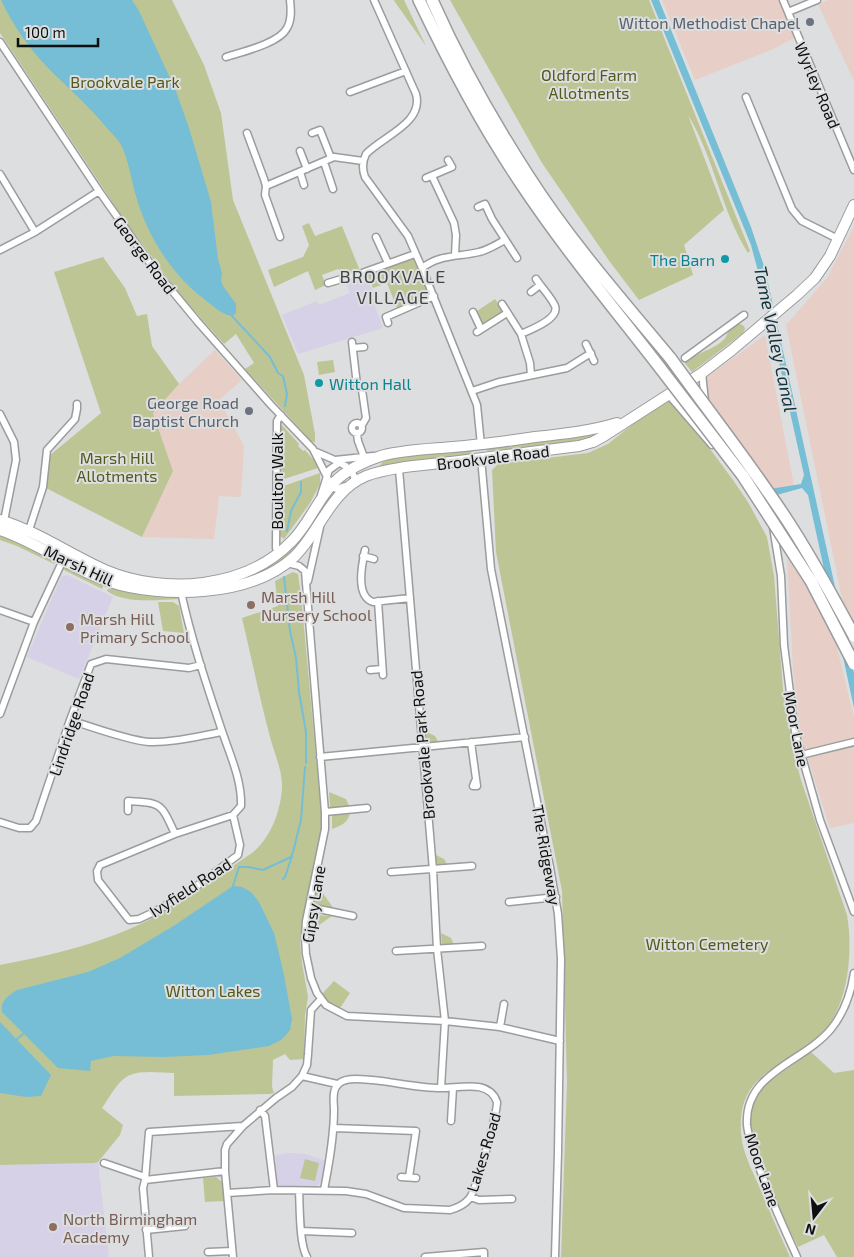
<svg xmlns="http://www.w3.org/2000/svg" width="854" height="1257" viewBox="0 0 854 1257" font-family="'Exo 2',sans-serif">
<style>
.industrial{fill:#e7cec6}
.education{fill:#d6d1e6}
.green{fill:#bdc595}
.water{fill:#75bed5}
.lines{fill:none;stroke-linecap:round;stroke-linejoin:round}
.stream{stroke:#75bed5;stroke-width:2}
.minor-casing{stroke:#9b9c9d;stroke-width:9}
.primary-casing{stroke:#9b9c9d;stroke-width:12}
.motorway-casing{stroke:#9b9c9d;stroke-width:14}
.minor{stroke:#fff;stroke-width:6}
.primary{stroke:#fff;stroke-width:10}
.motorway{stroke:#fff;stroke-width:11}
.motorway-bridge-casing{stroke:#9b9c9d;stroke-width:14;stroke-linecap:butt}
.motorway-bridge{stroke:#fff;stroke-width:11}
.worship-dot{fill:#6b7280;stroke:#dddedf;stroke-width:2}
.culture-dot{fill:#0f9aa8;stroke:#dddedf;stroke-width:2}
.education-dot{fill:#8d6e63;stroke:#dddedf;stroke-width:2}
.labels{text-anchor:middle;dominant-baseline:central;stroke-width:4;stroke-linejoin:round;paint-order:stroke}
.worship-label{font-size:16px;fill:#5b616d;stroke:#dddedf;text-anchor:end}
.park-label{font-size:16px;fill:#535a19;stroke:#dddedf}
.street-label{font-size:16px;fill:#0e0f0f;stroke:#dddedf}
.culture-label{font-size:16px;fill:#0d838f;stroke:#dddedf;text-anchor:end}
.education-label{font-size:16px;fill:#785e54;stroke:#dddedf;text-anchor:start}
.neighbourhood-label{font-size:18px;letter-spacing:1px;fill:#444646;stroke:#dddedf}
.water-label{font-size:18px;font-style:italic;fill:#0f323c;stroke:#dddedf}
</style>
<rect width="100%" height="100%" fill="#dddedf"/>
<!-- industrial -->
<path class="industrial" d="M662 0H781L796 37 771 50 695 80Z
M828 0H854V81L818 4Z
M854 226V621L843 603 786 325 827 278Z
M765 335 794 486 771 492 711 407 708 394 707 377Z
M215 350 242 380 219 400 244 446 241 497 219 496 214 539 142 537 173 471 153 412 179 384Z
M787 558 811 593 836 643 854 718V823L830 828 801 737 793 669Z"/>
<!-- education -->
<path class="education" d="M367 275 376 300 373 301 383 328 298 354 282 315 317 301 319 305 350 293 346 284Z
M67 575 113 597 79 679 27 657 61 577Z
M289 1153 306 1154 328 1162 324 1180 316 1186H280L277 1185 275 1155Z
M98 1162 109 1257H0V1165L94 1163Z"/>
<!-- green -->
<path class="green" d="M0 0H172L204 65 221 113 233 200 304 375 315 434V442H312L245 369 254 363 236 334 224 344 181 296 125 221 0 33Z
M394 0H404L426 46 395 2Z
M450 0H649L750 251 748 253C721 210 714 157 688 115L724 210 684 245 693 275 639 300 610 262 542 163Z
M309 223 315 236 342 226 360 271 347 274 338 269 322 275 326 285 315 290 308 271 274 287 268 270 303 257 309 245 302 226Z
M103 257 125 288 137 316 147 314 152 346 179 384 153 413 173 471 142 537 46 488 49 456 101 413 54 272Z
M413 257 430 295 397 308 387 283 373 288 367 275Z
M495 299 503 310V313L485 324 482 322 477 311Z
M738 323 744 326 745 329 743 333 692 372 684 362 694 355 695 356C705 350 726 345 728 331Z
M333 360 335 372 319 375 317 362Z
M668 396 682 411 733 480 748 502 767 537 774 576 783 689 793 750 801 780 847 915C853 950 849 1003 824 1031 820 1036 812 1041 806 1045 770 1073 738 1079 741 1133 742 1151 751 1168 758 1184 768 1208 779 1233 790 1257H561L567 1082 562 891 496 552 492 470 498 464 588 453 608 444Z
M281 424 299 444 298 446 303 451 305 450 317 464 318 468 281 480 280 478Z
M603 432 586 440 546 446 487 451V447Z
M472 450 471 455 379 467 385 458 432 452Z
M320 473V484L310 503 284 539 280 536 281 487Z
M331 489 337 493 295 551 266 571 265 568 256 571 276 559Z
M0 535 34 548 55 561 54 564 17 546 0 540Z
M65 567H69L104 584 102 589 62 569Z
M293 572 298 574 301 595 321 811V830L304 913 300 942 302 963 308 997 305 1015 304 1059 290 1060 285 1054 273 1060 272 1087 274 1093 270 1094 174 1096V1073C161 1073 143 1070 130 1075 118 1080 109 1098 102 1108L123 1125 120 1135 98 1162 94 1163 0 1165V965C53 955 109 942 156 916 190 898 220 874 252 853 271 838 280 812 282 789 283 770 273 751 269 733 259 695 251 656 242 618L278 606 275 581Z
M108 589H125L177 596 178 599C157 600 125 604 107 591Z
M158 602H173L179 606 184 633 163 631Z
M425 731 435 736 439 743H426Z
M329 792 346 799 350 808 334 809 330 807Z
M350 812C349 822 341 826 332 829V814Z
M434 854 444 859 448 866 435 865Z
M316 889H320L334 909 315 905 313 901Z
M315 915 332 916 312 930V921Z
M441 933 451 938 454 945H442Z
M334 981 350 993 340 1008 330 1003 322 994Z
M811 1052 834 1073 854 1070V1257H837L824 1235 798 1247 771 1193 750 1123 754 1100 766 1084Z
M305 1159 319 1163 315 1181 300 1178Z
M216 1177 222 1182 224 1201 205 1202 203 1178Z"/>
<!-- water -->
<path class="water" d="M1 0H132L139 11 176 91 189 128 211 202 218 259 222 273 221 280 223 286 236 304V313L232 316C222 315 212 305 204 299 171 274 147 235 136 196 131 179 129 161 121 145 118 139 111 133 107 128 91 109 74 93 56 76 34 55 14 28 1 0Z
M651 0H659L751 227 765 269 854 673V708L808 495 802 488 773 496 770 489 801 484 804 475 763 290 751 245Z
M233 886 242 887 251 892 259 902 274 933 283 970 292 1019 290 1030 286 1035 281 1040 269 1046 208 1055 164 1057 113 1056 91 1061 90 1071 58 1068 2 1012C0 1001 8 996 17 990L88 972 120 958 175 925Z
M0 1022 51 1075 41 1096 26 1097 0 1093Z"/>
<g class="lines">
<!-- stream -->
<path class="stream" d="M232 316 270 357 278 373 283 376 287 394 285 406
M287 531 291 511 301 492V482
M284 577 290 631 296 658 299 692 306 732V763
M283 879 285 877 292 856
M233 886 239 867H248L263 870 291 857 293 852 301 820 305 767
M17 1039 23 1034"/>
<!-- minor casing -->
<g class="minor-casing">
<path id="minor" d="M374 0 416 94C424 123 383 136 366 154 362 162 362 169 365 177L408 236 422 268 477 405 481 445
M783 0 854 170
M788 12 817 0
M0 42 99 191 154 269 197 321 271 405 313 449 331 485 336 489 345 486
M226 57C242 52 280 43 287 28 292 20 291 9 290 0
M350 92 406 71
M746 97 792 209 802 221 838 239
M247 133 264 179 266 186 265 195 280 237
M312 133 320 130 331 158
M300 151 307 169
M324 162 333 189
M300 172 304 185
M0 174 35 232
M432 176 454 223 456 235 455 255
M426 178 452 167 448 160
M266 186 334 157 363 161
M478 207 485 204 492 219 517 258
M376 237 388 263
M0 250 35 232 99 191
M422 268C440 254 459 257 479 252 488 250 497 244 505 240
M328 283 362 273 415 254
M531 292 540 285
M502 304 521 334 530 363 531 375
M473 312 481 329
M388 323 386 317 434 296
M477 332 507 313
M521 334C530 330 560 319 555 306 551 297 542 288 536 279
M352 342 357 385 362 390 366 418 362 425
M586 344 594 361
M353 348 364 347
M685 358 744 315
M702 373 705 401
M472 391 499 382 567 368 591 353
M668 394 712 445
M0 414 14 442 16 460 4 521
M352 428a5 5 0 1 1 10 0a5 5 0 1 1-10 0Z
M357 434 358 441 364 457
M314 451C326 457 358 466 354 482
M481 458 491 569 550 867 558 914 561 959 558 1152 555 1257
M335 460 373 456
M321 495 329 470 339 463
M773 527 781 576 784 645 795 732 820 820 854 912
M29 530 43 487 47 450 75 419 77 409V404
M276 548 277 421 281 415
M365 550C362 564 355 596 373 602L410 598
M363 556 374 559
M287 563 299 566 305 571 325 812V829L306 921 305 938 306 954 311 978 317 993 326 1005 347 1016 445 1021 500 1027 560 1041
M308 581 320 527
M181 592C191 638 206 683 221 728 229 753 242 779 241 806L233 815 240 845 238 855 190 891 156 911 139 919 129 920 98 880 97 871 100 865 175 834 233 815
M378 601 383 675
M0 610 34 622
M370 670 382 669
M0 714 34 622 63 560
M70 720C92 727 127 740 149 742 173 743 198 736 222 732
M471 742 477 786H473L475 781
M801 755 854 742
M320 757 525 737
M128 811V801C162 803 161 803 175 834
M325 812 367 808
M0 822 19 828H30L36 821 70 720 91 664 106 659 189 668 201 665
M391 872 472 866
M509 902 556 897
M309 907 353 916
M396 951 482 946
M500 1027 504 1004
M302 1076 337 1084
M260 1110 265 1116 274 1190
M451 1121 453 1088
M334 1128 416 1131 409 1177
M104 1163 145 1177
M401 1177 416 1178
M145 1180 149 1132 243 1126
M324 1190C329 1164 334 1137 334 1110 334 1103 332 1093 336 1087 342 1076 361 1079 372 1080 395 1082 418 1088 441 1088L445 1021 437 949 433 870 399 469
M299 1191C300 1207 299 1244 307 1257
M227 1193 274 1190 346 1191 366 1194 404 1208 450 1210C457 1208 464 1205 469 1199 476 1191 497 1114 497 1102 489 1079 460 1088 441 1088
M471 1197 479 1200 512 1199
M146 1230 185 1226
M301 1231 352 1233
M208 1252 232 1251
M149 1257 143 1188 145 1180 225 1171
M233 1257 225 1171V1150L227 1144 243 1126 276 1098 292 1087 302 1076 307 1065 308 1054 311 1010 321 999
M425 1257 484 1252V1257
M797 1257C782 1224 767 1192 756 1158 753 1148 748 1136 747 1125 744 1072 803 1063 831 1029 844 1013 851 993 854 973"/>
</g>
<!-- primary casing -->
<g class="primary-casing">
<path id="primary" d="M0 520C39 532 69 554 105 570 164 595 246 589 292 541 308 525 316 503 331 486 343 471 361 463 378 457 397 450 433 449 453 447 481 445 508 441 535 437 563 434 591 431 617 423
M0 530C39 543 71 569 110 582 163 599 251 597 294 557 320 532 330 491 366 476 389 467 426 465 451 462 494 457 536 451 579 446L593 442 604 436 702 373 732 350 797 295 815 278 830 256 854 205"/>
</g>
<!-- motorway casing -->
<g class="motorway-casing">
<path id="motorway" d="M419 0C449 63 481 124 520 182 563 247 613 307 661 369
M432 0C459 61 492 120 529 177 570 241 622 300 671 359"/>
</g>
<!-- minor -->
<use href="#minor" class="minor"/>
<!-- primary -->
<use href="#primary" class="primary"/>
<!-- motorway -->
<use href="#motorway" class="motorway"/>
<!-- motorway-bridge casing -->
<g class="motorway-bridge-casing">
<path id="motorway-bridge" d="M671 359C710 413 751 465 787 520 812 558 833 597 854 636
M661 369 743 476 811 581 854 664"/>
</g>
<!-- motorway-bridge -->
<use href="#motorway-bridge" class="motorway-bridge"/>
</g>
<!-- markers -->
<g class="worship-dot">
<circle cx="810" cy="22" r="5"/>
<circle cx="249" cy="411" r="5"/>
</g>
<g class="culture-dot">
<circle cx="725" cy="259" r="5"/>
<circle cx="319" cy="383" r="5"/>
</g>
<g class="education-dot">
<circle cx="251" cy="605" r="5"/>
<circle cx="70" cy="627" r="5"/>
<circle cx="53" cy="1227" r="5"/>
</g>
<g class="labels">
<!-- worship labels -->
<g class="worship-label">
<text x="800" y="22">Witton Methodist Chapel</text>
<text x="239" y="402">George Road<tspan x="239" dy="18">Baptist Church</tspan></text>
</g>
<!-- park labels -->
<g class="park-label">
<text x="589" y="74">Oldford Farm<tspan x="589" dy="18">Allotments</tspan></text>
<text x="125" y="81">Brookvale Park</text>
<text x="117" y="457">Marsh Hill<tspan x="117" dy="18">Allotments</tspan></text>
<text x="707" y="943">Witton Cemetery</text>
<text x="213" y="990">Witton Lakes</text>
</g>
<!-- street labels -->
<g class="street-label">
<text transform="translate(818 85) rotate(67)">Wyrley Road</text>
<text transform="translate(145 255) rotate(53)">George Road</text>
<text transform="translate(493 457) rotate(-7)">Brookvale Road</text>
<text transform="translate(276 481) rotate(-90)">Boulton Walk</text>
<text transform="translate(79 565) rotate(25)">Marsh Hill</text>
<text transform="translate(71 724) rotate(-71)">Lindridge Road</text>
<text transform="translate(797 729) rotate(79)">Moor Lane</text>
<text transform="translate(422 745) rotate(-95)">Brookvale Park Road</text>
<text transform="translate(547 855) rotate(80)">The Ridgeway</text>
<text transform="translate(190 887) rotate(-33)">Ivyfield Road</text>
<text transform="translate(313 904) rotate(-81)">Gipsy Lane</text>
<text transform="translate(483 1152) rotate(-73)">Lakes Road</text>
<text transform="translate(763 1170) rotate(71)">Moor Lane</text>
</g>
<!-- culture labels -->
<g class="culture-label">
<text x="715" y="259">The Barn</text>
<text x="329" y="383" text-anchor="start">Witton Hall</text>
</g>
<!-- education labels -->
<g class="education-label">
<text x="261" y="596">Marsh Hill<tspan x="261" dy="18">Nursery School</tspan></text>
<text x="80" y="618">Marsh Hill<tspan x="80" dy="18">Primary School</tspan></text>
<text x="63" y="1218">North Birmingham<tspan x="63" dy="18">Academy</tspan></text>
</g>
<!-- neighbourhood labels -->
<g class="neighbourhood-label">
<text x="393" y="276">BROOKVALE<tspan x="393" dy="21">VILLAGE</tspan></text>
</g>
<!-- water labels -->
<g class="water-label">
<text transform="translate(776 339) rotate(78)">Tame Valley Canal</text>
</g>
</g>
<!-- north arrow -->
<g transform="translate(814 1217) rotate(196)" stroke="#dddedf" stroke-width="4" paint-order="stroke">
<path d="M0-4L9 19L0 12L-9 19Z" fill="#0e0f0f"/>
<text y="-8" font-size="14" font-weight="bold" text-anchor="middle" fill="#0e0f0f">N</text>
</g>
<!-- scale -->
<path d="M18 38v8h80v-8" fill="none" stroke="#0e0f0f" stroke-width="2.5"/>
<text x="25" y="38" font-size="15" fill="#0e0f0f" stroke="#dddedf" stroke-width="4" paint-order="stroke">100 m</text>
</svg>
